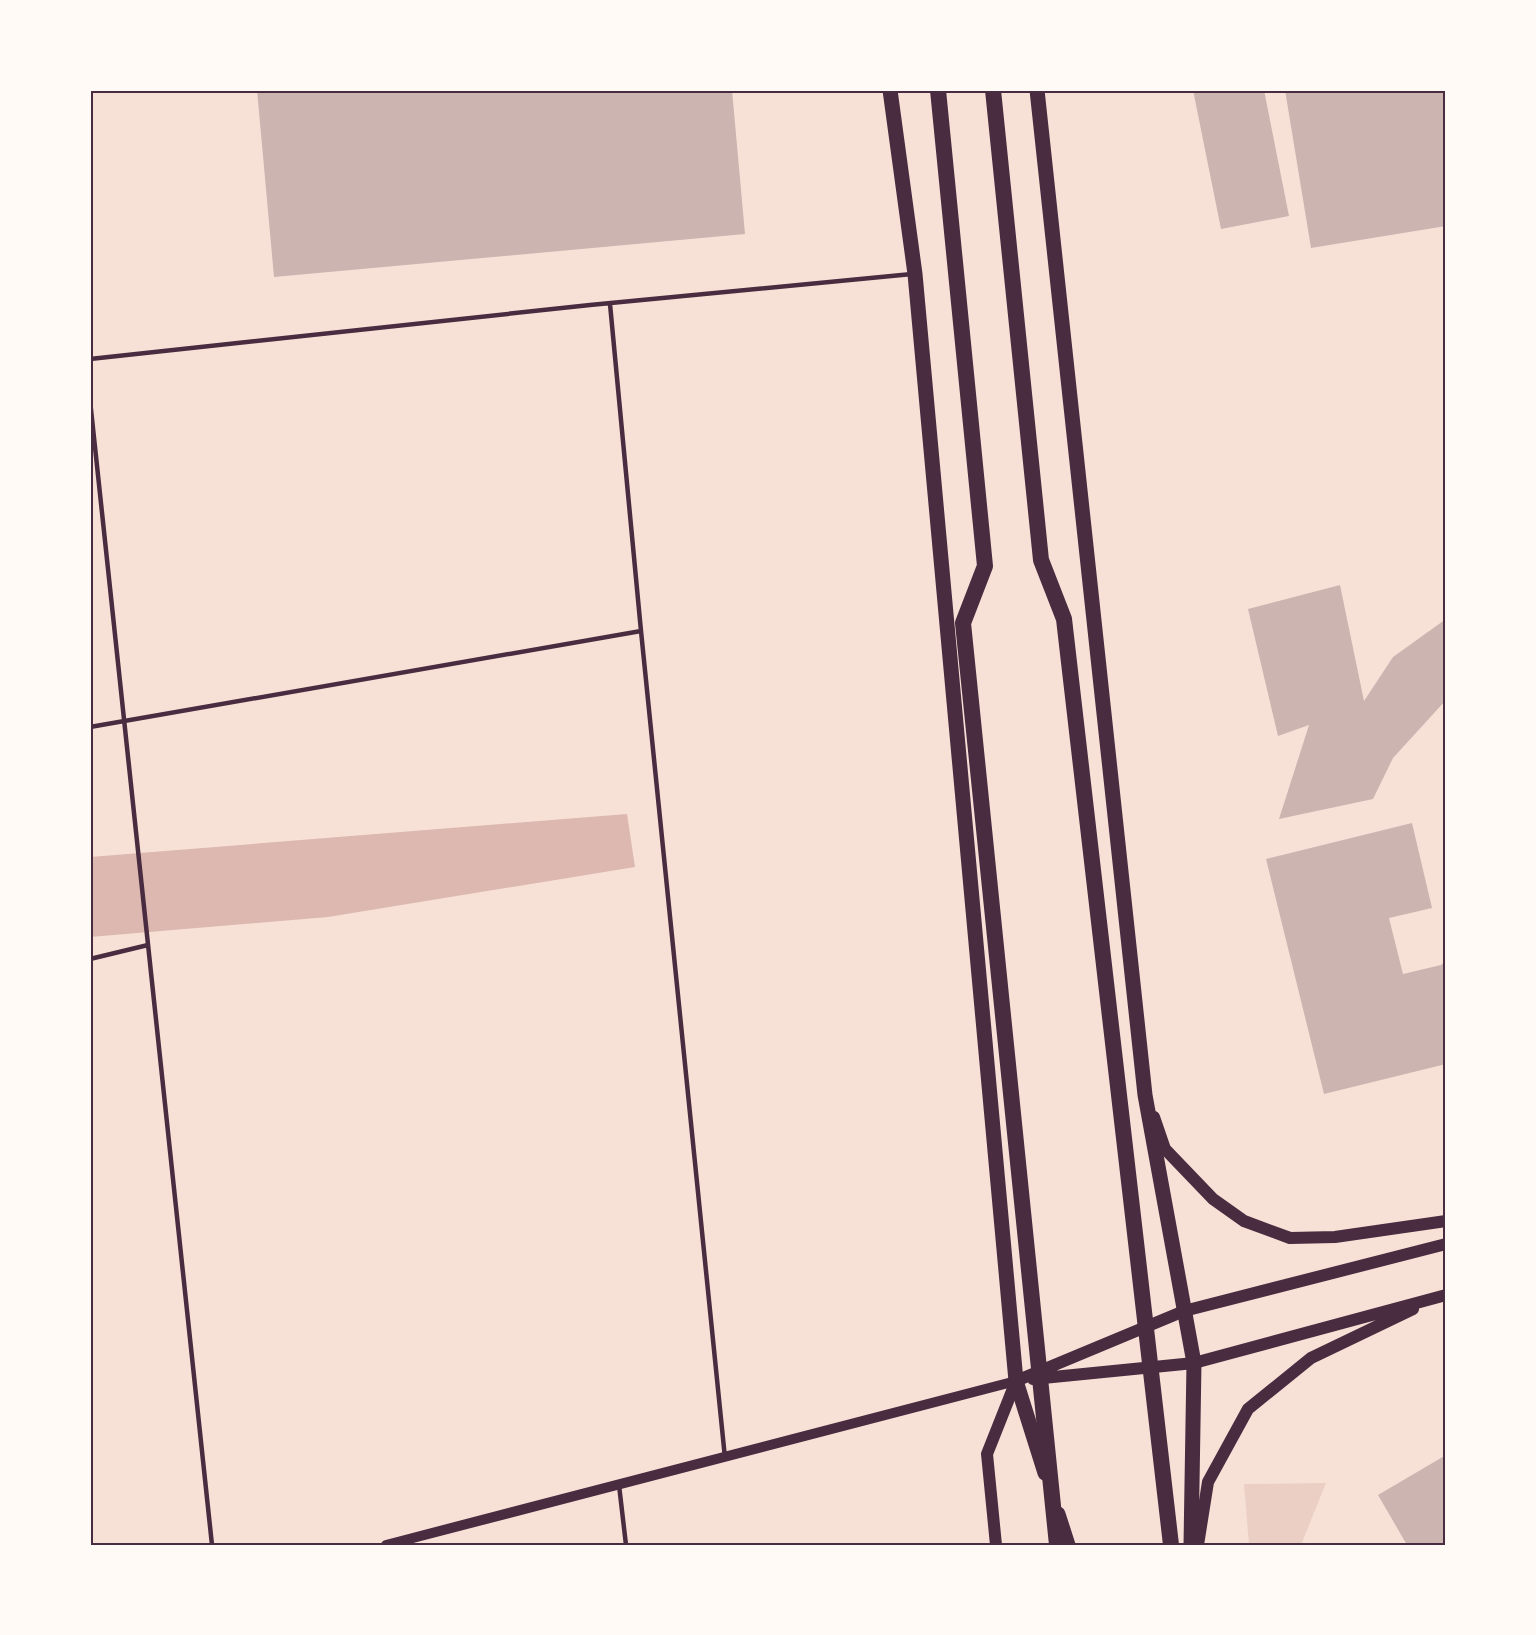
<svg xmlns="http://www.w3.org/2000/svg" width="1536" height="1635" viewBox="0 0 1536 1635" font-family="'DM Sans',sans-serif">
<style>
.green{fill:#ebcfc5}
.water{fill:#dcb8b0}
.building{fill:#ccb4b1}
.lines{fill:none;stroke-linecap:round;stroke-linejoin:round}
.service{stroke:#4a2c40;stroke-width:4.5}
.tertiary{stroke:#4a2c40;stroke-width:10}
.secondary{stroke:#4a2c40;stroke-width:12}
.primary{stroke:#4a2c40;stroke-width:15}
.trunk{stroke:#4a2c40;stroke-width:16}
.neatline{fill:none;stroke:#4a2c40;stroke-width:2}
</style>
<rect width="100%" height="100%" fill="#f7e1d7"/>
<!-- green -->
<path class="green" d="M1326 1483 1301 1545H1249L1244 1484Z"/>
<!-- water -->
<path class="water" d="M627 814 635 867 328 917 90 937V857Z"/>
<!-- building -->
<path class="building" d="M257 90H732L745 234 274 277Z
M1193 90H1264L1289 216 1221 229Z
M1285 90H1446V226L1311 248Z
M1340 585 1364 701 1393 657 1446 619V700L1393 758 1373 799 1279 819 1309 725 1278 736 1248 609Z
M1412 823 1432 908 1389 918 1403 974 1441 965 1446 960V1064L1324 1094 1266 859Z
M1446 1455V1545H1407L1378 1495Z"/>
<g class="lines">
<!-- service -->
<path class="service" d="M90 359 590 305 912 274
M90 400 212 1545
M641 631 725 1458
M90 727 641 631 610 304
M90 959 148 945
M619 1485 626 1545"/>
<!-- tertiary -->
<path class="tertiary" d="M386 1545 1016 1381"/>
<!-- secondary -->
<path class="secondary" d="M1154 1117 1165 1149 1213 1199 1244 1221 1290 1238 1335 1237 1446 1221
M1033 1379 1194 1363 1446 1295
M1016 1381 1184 1311 1446 1244
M996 1545 987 1454 1016 1381
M1198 1545 1208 1482 1248 1409 1311 1358 1413 1309"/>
<!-- primary -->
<path class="primary" d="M890 90 915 274 1016 1381 1045 1473
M1037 90 1145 1095 1194 1363 1191 1545
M1058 1514 1068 1545"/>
<!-- trunk -->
<path class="trunk" d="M938 90 985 566 963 623 1057 1545
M993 90 1041 560 1064 619 1171 1545"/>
</g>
<!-- border -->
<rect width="1536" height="1635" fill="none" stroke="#fffaf5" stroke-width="183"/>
<rect x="92" y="92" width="1352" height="1452" class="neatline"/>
</svg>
